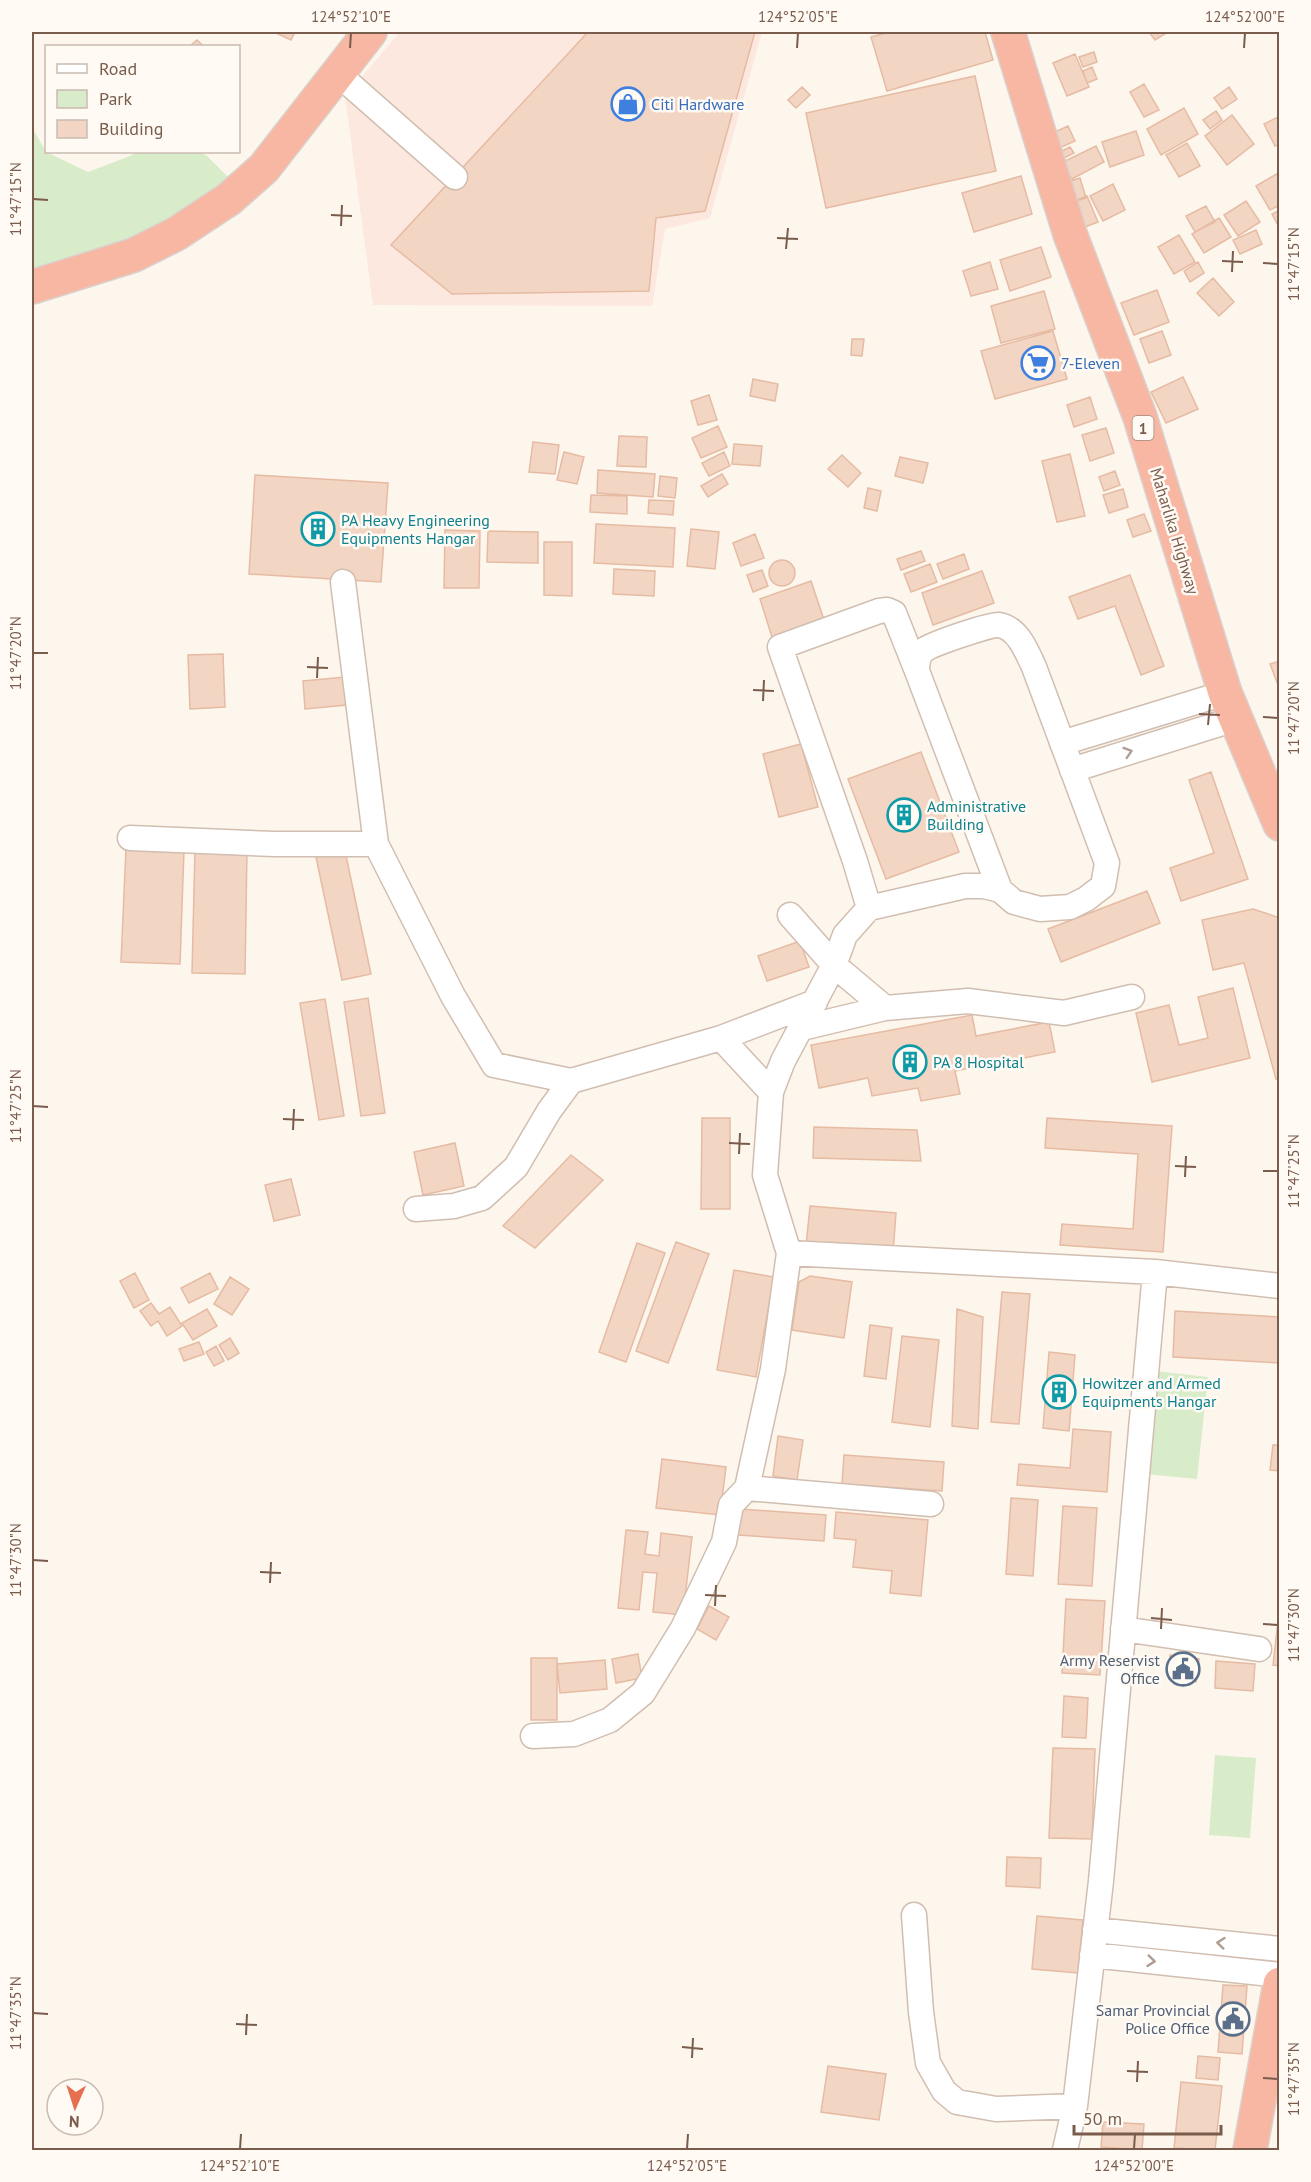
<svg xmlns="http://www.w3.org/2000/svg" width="1311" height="2182" viewBox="0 0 1311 2182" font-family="'PT Sans',sans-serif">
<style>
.commercial{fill:#fde8e0}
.green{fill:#d8ecc9}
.building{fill:#f3d5c3;stroke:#e6bba3;stroke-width:1.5}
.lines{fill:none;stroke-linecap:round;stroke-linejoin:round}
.minor-casing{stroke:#d1beb0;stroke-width:27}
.highway-casing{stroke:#dad1cd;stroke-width:36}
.minor{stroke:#fff;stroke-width:24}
.highway{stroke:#f7b7a3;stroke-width:33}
.oneway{stroke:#af9d94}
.ticks{fill:none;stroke:#7a5c4d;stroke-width:2}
.labels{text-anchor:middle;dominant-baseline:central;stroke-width:5;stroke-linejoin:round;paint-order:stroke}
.shield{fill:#fffaf3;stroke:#a28b7f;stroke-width:1.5}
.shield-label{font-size:15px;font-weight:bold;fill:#7a5c4d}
.shop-label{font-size:16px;fill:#366cbe;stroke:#fffaf3;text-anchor:start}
.culture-label{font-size:16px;fill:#0d838f;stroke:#fffaf3;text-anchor:start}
.street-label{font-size:16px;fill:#7a5c4d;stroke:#fffaf3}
.service-label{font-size:16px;fill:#4e5e75;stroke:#fffaf3;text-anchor:end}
.neatline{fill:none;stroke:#7a5c4d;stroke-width:2}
.ticks-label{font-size:15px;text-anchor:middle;fill:#7a5c4d}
</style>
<rect width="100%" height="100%" fill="#fdf6ec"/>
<!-- commercial -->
<path class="commercial" d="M400 32H762L710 218 665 229 652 306 373 305 345 96Z"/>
<!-- green -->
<path class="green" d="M32 127 46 152 88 172 130 156 138 152H198L206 155 229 178 177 221 116 250 32 273Z
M1146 1370 1208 1377 1197 1479 1135 1473Z
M1215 1755 1256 1758 1250 1838 1209 1835Z"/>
<!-- building -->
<path class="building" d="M274 32H295L291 40Z
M588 32H755L705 211 656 218 649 291 452 294 391 245Z
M889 32H985L993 60 887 91 871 37Z
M1149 32H1168L1155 40Z
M197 40 203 46H190Z
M1094 52 1097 62 1083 67 1079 57Z
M1075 54 1089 87 1067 96 1053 63Z
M1092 67 1097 79 1087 83 1083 71Z
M975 76 996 171 826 208 806 113Z
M1144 84 1159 110 1144 117 1130 92Z
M802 87 810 95 796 108 788 100Z
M1229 87 1237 99 1222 109 1214 98Z
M1184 108 1198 134 1161 155 1147 129Z
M1216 111 1222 120 1210 129 1203 120Z
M1232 115 1254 144 1227 165 1205 136Z
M1280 116V144L1275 146 1264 124Z
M1068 126 1075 141 1055 150 1048 135Z
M1136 131 1144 155 1110 167 1102 142Z
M1187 143 1200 166 1179 177 1166 155Z
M1096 146 1104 162 1072 179 1063 162Z
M1070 147 1074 153 1062 159 1058 153Z
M1280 172V205L1270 210 1256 186Z
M1021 176 1032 214 974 232 962 193Z
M1080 178 1086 198 1073 202 1067 182Z
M1113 184 1125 210 1103 221 1090 196Z
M1087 196 1098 222 1082 228 1072 202Z
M1246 201 1260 222 1238 236 1224 215Z
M1206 206 1215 222 1195 232 1186 216Z
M1280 210V229L1272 214Z
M1219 218 1231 237 1204 253 1192 234Z
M1256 230 1262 244 1240 254 1233 240Z
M1179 235 1195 262 1174 274 1158 247Z
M1041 247 1051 277 1010 291 1000 260Z
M990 262 998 289 971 296 963 271Z
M1198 262 1204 273 1190 282 1184 271Z
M1213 278 1234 302 1219 316 1197 293Z
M1157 290 1169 322 1134 335 1121 303Z
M1044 291 1055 329 1001 343 991 306Z
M1053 331 1067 379 995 399 981 351Z
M1162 331 1171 355 1149 363 1140 339Z
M852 339H864L862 356 851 355Z
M1183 377 1198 409 1166 423 1151 392Z
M753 379 778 384 775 401 750 396Z
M709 395 717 420 698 425 691 401Z
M1090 397 1097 419 1074 427 1067 405Z
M718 426 727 447 701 458 692 438Z
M1106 428 1114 453 1090 461 1082 435Z
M619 436 647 437 646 467 617 466Z
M533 442 559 445 555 474 529 472Z
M734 444 762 446 760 466 732 464Z
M564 452 584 457 577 484 557 480Z
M724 452 730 466 709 476 702 463Z
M1070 454 1085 516 1057 522 1042 461Z
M842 455 861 473 848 487 828 469Z
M900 457 928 463 923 483 895 476Z
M598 470 655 474 653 497 597 493Z
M1115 471 1120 485 1104 491 1099 477Z
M722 474 728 484 708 497 701 486Z
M255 475 388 483 381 582 249 574Z
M660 476 677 478 675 498 658 496Z
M868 488 881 491 877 511 864 508Z
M1123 489 1128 507 1109 513 1103 495Z
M591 495 627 496V514L590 512Z
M649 500 674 501 673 515 648 513Z
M1144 514 1151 531 1133 537 1127 520Z
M596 524 675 528 673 567 594 563Z
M691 529 719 532 715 569 687 566Z
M445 530 480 531 479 588H444Z
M488 531 538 532V563L487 562Z
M755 534 764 558 741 566 733 543Z
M544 542H572V596L544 595Z
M921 551 925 561 901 570 897 559Z
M964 554 969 569 943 579 937 564Z
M769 573a13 13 0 1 1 26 0a13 13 0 1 1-26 0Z
M930 564 937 582 911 592 904 574Z
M614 569 655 571 654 596 613 594Z
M762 570 768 586 753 592 747 575Z
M982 571 994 603 933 625 922 593Z
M1130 575 1164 666 1141 675 1115 606 1078 619 1069 597Z
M811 581 824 620 772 637 760 599Z
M223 654 225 707 190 709 188 655Z
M1280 661V690L1270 664Z
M345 677 347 705 305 709 303 681Z
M801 744 818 807 779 817 763 754Z
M921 752 959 852 886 879 848 779Z
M1211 772 1248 879 1181 901 1170 868 1214 853 1189 780Z
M126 848 184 850 180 964 121 962Z
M195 849 247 850 245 974 192 973Z
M345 851 371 974 342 980 316 857Z
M1147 891 1160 923 1061 962 1048 929Z
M1253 909 1280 918V1078L1276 1079 1244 963 1213 970 1202 920Z
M800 941 809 967 767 981 758 956Z
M1233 988 1250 1058 1152 1082 1136 1013 1169 1005 1179 1045 1208 1038 1198 997Z
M368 998 385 1113 361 1116 344 1002Z
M325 999 344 1116 319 1120 300 1003Z
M972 1015 976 1036 1049 1022 1055 1052 955 1071 960 1094 921 1101 918 1088 872 1096 868 1078 819 1088 811 1045Z
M702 1118H730V1209H701Z
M1047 1118 1172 1126 1163 1252 1060 1245 1062 1224 1133 1229 1138 1154 1045 1148Z
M814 1127 917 1130 921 1161 813 1158Z
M455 1143 464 1186 423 1195 414 1152Z
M571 1155 603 1180 535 1248 503 1226Z
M291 1179 300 1215 274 1221 265 1185Z
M810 1206 896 1213 893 1253 806 1246Z
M676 1242 709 1254 668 1363 636 1351Z
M637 1243 665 1253 626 1362 599 1352Z
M734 1270 774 1277 756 1377 717 1370Z
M135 1273 149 1300 134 1308 120 1281Z
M210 1273 218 1289 189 1303 181 1288Z
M810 1276 852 1282 844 1338 792 1330 799 1282Z
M230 1277 249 1289 232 1315 214 1304Z
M1002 1292 1030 1294 1019 1424 991 1422Z
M151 1303 159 1314 170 1307 182 1326 167 1336 158 1321 151 1326 140 1311Z
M207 1309 217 1326 193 1340 182 1323Z
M957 1309 983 1317 978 1429 952 1426Z
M1175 1311 1280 1317V1363L1173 1357Z
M870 1325 892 1328 886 1379 864 1376Z
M902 1336 939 1340 930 1427 892 1422Z
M230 1338 239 1353 228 1360 219 1345Z
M199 1342 204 1354 184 1361 179 1349Z
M216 1346 224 1361 214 1366 206 1352Z
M1049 1352 1075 1355 1069 1431 1043 1428Z
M1073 1429 1111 1432 1107 1492 1017 1485 1019 1464 1070 1468Z
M778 1436 803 1440 797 1480 773 1476Z
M1280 1438V1471L1270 1470 1273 1445H1279Z
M844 1455 944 1462 942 1491 842 1484Z
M662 1459 726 1467 720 1515 656 1508Z
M1011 1498 1038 1500 1033 1576 1006 1574Z
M1063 1506 1097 1508 1092 1586 1058 1584Z
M740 1509 826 1515 824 1541 738 1535Z
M836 1512 928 1520 921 1596 890 1593 892 1571 853 1567 856 1540 834 1538Z
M626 1530 648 1532 645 1554 659 1556 661 1533 692 1537 683 1615 653 1612 657 1573 643 1572 639 1610 618 1608Z
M1066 1599 1105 1601 1100 1675 1062 1673Z
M709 1606 729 1617 716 1640 697 1629Z
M1278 1621H1280V1666L1273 1665Z
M638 1654 642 1678 616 1683 612 1659Z
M1170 1655 1199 1659 1196 1682 1169 1679Z
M531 1658H557V1720H531Z
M605 1660 607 1689 560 1693 557 1664Z
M1216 1661 1255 1664 1253 1691 1215 1688Z
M1064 1696 1088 1698 1086 1738 1062 1737Z
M1053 1748 1095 1749 1092 1839 1049 1838Z
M1007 1857 1041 1858 1040 1888 1006 1886Z
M1037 1916 1083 1920 1078 1973 1032 1969Z
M1223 1985 1247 1986 1242 2054 1218 2052Z
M1198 2056 1220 2058 1218 2080 1196 2078Z
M828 2066 886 2074 879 2120 821 2112Z
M1181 2082 1222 2086 1215 2150 1174 2148Z
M1103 2122 1144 2124 1142 2150 1101 2147Z"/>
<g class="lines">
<!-- minor casing -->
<g class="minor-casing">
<path id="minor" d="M337 73 455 177
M343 582 376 844 453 996 494 1065 571 1081 721 1038 815 1002
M1062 743 1225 693
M1072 770 1235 719
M130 838 274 844H376
M869 908 855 861 780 647 879 611 887 610 894 613 917 671
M790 915 834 965 885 1008
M802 1028 885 1008 968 1001 1064 1013 1132 997
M721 1038 771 1092
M416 1209 454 1206 482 1198 516 1167 549 1111 571 1081
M789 1253 1155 1272 1280 1286
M747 1488 931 1504
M1123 1629 1259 1649
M533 1736 574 1734 610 1720 643 1693 683 1628 724 1542 731 1505 747 1488 773 1369 789 1253 765 1175 771 1092 783 1061 834 965 845 935 869 908 965 886H984L1000 890 1014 902 1040 909 1070 907 1086 899 1103 886 1107 863 1034 667C1027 652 1018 628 999 625 990 624 932 644 924 650 918 655 917 664 917 671L1000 890
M914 1915 921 2012 928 2063 944 2091 957 2102 996 2109 1075 2106
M1095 1930 1280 1949
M1092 1955 1280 1975
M1065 2150 1075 2106 1101 1881 1155 1272"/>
</g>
<!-- highway casing -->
<g class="highway-casing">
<path id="highway" d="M1008 32 1070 234 1140 417 1225 693 1280 824
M32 287 134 255 176 234 229 199 264 168 370 32
M1250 2150 1280 1984"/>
</g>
<!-- minor -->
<use href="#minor" class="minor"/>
<!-- highway -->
<use href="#highway" class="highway"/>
</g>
<!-- one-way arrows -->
<defs><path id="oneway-chevron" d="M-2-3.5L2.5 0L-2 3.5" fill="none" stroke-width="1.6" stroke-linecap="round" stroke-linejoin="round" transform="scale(1.5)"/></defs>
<g class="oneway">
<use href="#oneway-chevron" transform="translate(1128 752) rotate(-18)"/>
<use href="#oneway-chevron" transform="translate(1221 1943) rotate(-174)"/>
<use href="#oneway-chevron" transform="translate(1151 1961) rotate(6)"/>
</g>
<!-- ticks -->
<path class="ticks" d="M350 48 351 33M797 48 798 33M1244 48 1245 33M33 199 48 200M331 215 352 216M341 226 342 205M777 238 798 239M786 249 788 228M1222 261 1243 262M1263 263 1278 264M1232 272 1233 251M33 653H48M307 667 328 668M317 678 318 657M753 690 774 691M763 701 764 680M1199 714 1220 715M1263 717 1278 718M1208 725 1210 704M33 1106 48 1107M283 1119 304 1120M293 1130 294 1109M729 1143 750 1144M739 1154 740 1133M1175 1166 1196 1167M1263 1171H1278M1185 1177 1186 1156M33 1560 48 1561M260 1572 281 1573M270 1583 271 1562M705 1595 726 1596M715 1606 716 1585M1151 1618 1172 1620M1263 1624 1278 1625M1161 1629 1162 1608M33 2013 48 2014M236 2024 257 2025M246 2035 247 2014M682 2047 703 2049M692 2058 693 2038M1127 2071 1148 2072M1263 2078 1278 2079M1137 2082 1138 2061M240 2149 241 2134M687 2149 688 2134M1134 2149 1135 2134"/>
<!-- icons -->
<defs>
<g id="shop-ring" transform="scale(1.725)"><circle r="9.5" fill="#fffaf3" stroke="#3f7fe0" stroke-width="1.5"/><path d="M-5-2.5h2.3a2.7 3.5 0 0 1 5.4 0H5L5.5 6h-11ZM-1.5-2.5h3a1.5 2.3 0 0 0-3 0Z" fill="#3f7fe0"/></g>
<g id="supermarket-ring" transform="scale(1.725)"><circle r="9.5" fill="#fffaf3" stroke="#3f7fe0" stroke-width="1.5"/><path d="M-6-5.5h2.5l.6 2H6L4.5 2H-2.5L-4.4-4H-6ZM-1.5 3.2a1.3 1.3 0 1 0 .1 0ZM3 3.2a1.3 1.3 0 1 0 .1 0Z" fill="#3f7fe0"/></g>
<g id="building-ring" transform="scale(1.725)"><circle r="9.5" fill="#fffaf3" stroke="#0f9aa8" stroke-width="1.5"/><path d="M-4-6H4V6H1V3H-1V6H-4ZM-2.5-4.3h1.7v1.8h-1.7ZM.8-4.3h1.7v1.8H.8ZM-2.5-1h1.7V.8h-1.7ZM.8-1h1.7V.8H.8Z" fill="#0f9aa8"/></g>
<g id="civic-ring" transform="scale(1.725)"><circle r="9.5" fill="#fffaf3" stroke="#5c6f8a" stroke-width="1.5"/><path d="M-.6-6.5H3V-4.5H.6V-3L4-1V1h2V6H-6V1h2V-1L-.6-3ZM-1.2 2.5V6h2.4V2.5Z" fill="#5c6f8a"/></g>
</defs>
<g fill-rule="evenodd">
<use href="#shop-ring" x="628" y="104"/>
<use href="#supermarket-ring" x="1038" y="363"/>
<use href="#building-ring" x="318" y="529"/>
<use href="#building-ring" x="904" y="815"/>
<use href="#building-ring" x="910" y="1062"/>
<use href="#building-ring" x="1059" y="1392"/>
<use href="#civic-ring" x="1183" y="1669"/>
<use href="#civic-ring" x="1233" y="2019"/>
</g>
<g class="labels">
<!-- shield labels -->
<rect class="shield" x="1132.5" y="416" width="21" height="24" rx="4.5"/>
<g class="shield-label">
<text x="1143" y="428">1</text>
</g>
<!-- shop labels -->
<g class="shop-label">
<text x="651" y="104">Citi Hardware</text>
<text x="1061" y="363">7-Eleven</text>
</g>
<!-- culture labels -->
<g class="culture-label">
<text x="341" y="520">PA Heavy Engineering<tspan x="341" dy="18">Equipments Hangar</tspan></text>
<text x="927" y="806">Administrative<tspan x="927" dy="18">Building</tspan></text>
<text x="933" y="1062">PA 8 Hospital</text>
<text x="1082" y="1383">Howitzer and Armed<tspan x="1082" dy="18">Equipments Hangar</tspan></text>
</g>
<!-- street labels -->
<g class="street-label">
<text transform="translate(1175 531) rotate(73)">Maharlika Highway</text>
</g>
<!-- service labels -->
<g class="service-label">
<text x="1160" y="1660">Army Reservist<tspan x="1160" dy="18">Office</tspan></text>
<text x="1210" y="2010">Samar Provincial<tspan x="1210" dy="18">Police Office</tspan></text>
</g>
</g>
<!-- border -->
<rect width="1311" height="2182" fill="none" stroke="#fffaf3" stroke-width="66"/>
<!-- legend -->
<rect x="45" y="45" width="195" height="108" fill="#fffaf3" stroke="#cabbb1" stroke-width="1.5"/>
<rect x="57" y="64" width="30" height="9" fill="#ffffff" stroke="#cabbb1" stroke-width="1.5"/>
<text x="99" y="75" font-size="18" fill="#7a5c4d">Road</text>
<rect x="57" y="90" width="30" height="18" fill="#d8ecc9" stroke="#cabbb1" stroke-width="1.5"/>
<text x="99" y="105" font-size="18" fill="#7a5c4d">Park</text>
<rect x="57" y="120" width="30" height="18" fill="#f3d5c3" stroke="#cabbb1" stroke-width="1.5"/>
<text x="99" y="135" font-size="18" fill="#7a5c4d">Building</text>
<!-- north arrow -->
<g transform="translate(75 2107) rotate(183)"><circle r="28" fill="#fffaf3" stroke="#cabbb1" stroke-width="1.5"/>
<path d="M0-4.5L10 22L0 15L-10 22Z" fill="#e76f51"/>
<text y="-9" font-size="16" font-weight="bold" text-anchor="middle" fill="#7a5c4d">N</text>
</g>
<!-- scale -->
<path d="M1074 2125v9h147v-9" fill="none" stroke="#7a5c4d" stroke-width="3"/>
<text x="1083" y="2125" font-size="18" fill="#7a5c4d" stroke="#fffaf3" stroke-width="4.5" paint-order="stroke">50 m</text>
<rect x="33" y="33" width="1245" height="2116" class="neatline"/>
<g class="ticks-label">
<text x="351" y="22">124°52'10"E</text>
<text x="798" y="22">124°52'05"E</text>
<text x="1245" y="22">124°52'00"E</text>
<text transform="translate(16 199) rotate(-90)" y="5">11°47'15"N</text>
<text transform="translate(1294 264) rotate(-90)" y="5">11°47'15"N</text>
<text transform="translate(16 653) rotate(-90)" y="5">11°47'20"N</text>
<text transform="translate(1294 718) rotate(-90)" y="5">11°47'20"N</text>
<text transform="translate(16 1106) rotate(-90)" y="5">11°47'25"N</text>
<text transform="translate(1294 1171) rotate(-90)" y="5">11°47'25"N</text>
<text transform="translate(16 1560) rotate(-90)" y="5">11°47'30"N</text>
<text transform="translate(1294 1625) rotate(-90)" y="5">11°47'30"N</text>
<text transform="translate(16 2013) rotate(-90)" y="5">11°47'35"N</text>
<text transform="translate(1294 2079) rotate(-90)" y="5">11°47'35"N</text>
<text x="240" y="2171">124°52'10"E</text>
<text x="687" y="2171">124°52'05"E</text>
<text x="1134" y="2171">124°52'00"E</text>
</g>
</svg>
